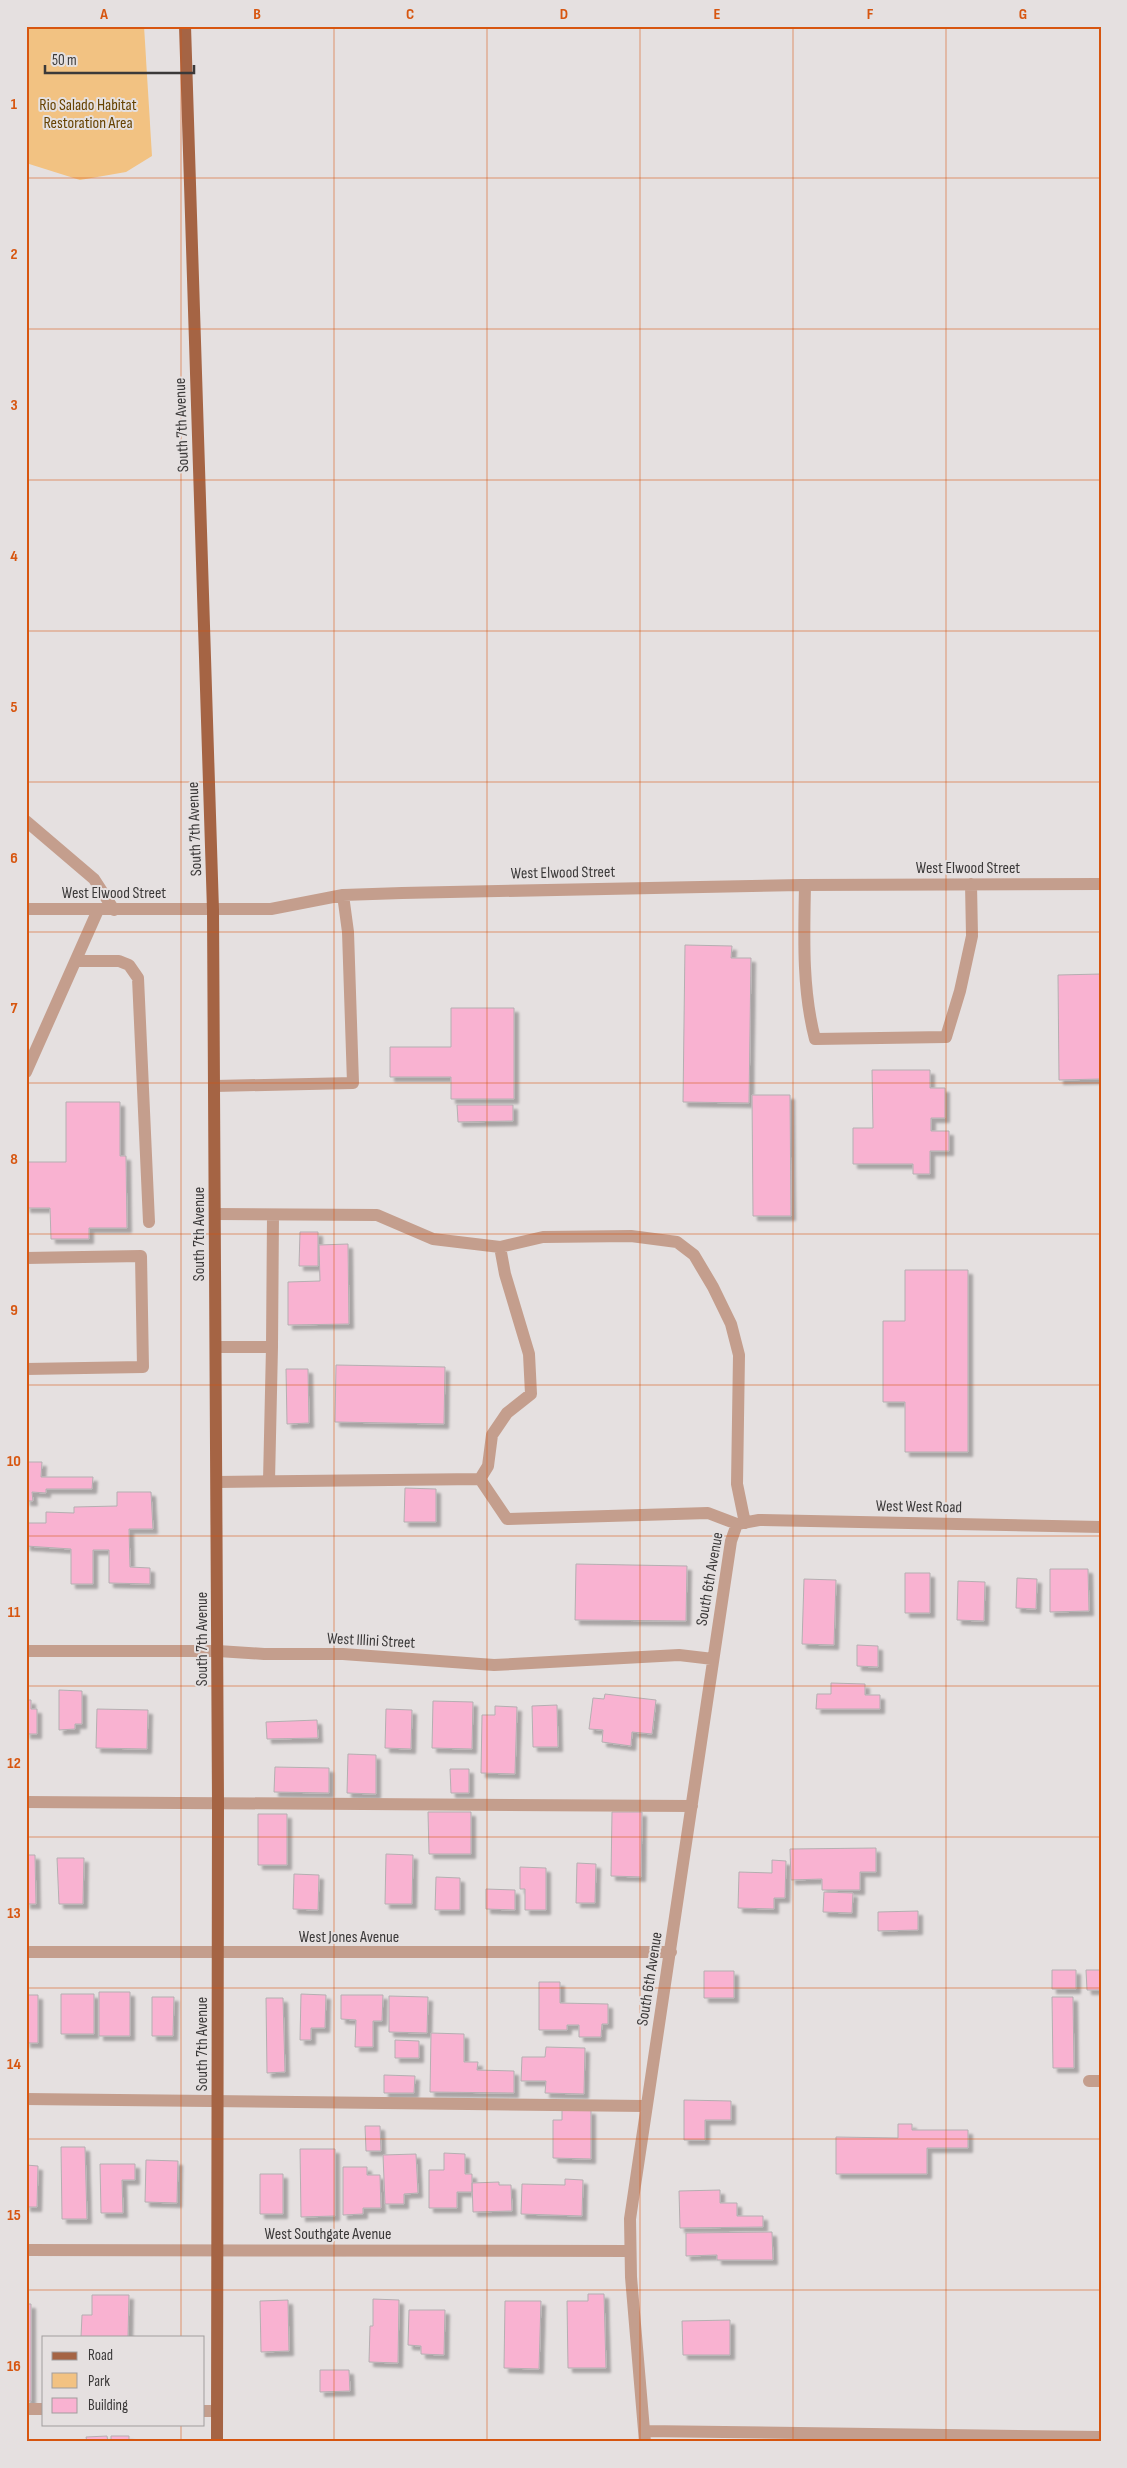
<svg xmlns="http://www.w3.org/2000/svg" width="1127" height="2468" viewBox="0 0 1127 2468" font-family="'Sofia Sans Condensed',sans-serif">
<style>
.green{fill:#f2c282}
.building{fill:#f9b2d1;stroke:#b4afb1;filter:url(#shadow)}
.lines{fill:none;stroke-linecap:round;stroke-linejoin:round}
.minor{stroke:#c49e8d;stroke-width:12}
.major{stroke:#a56444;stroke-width:12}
.grid{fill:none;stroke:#d75610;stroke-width:1;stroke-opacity:0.55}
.labels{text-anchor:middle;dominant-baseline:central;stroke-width:4;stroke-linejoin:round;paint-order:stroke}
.park-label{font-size:16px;fill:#664201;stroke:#e5e0e0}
.street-label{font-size:16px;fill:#3b3939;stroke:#e5e0e0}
.neatline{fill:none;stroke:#d75610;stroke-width:2}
.grid-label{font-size:16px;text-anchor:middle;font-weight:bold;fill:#d75610}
</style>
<defs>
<filter id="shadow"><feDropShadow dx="4.5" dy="4.5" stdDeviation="1" flood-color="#0004"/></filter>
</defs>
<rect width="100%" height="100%" fill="#e5e0e0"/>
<!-- green -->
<path class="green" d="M26 26H144L152 156 126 172 80 180 26 163Z"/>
<!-- building -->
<path class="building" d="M685 945 732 946 731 958H751L749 1103 683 1102Z
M1101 974V1079L1059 1080 1058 975Z
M451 1008H514V1099H451V1077H390V1047H451Z
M872 1070H930V1088H945V1118H931V1131H949V1151H930V1174H913V1164H853V1128H873Z
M752 1095H790L791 1216H753Z
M66 1102H120V1156H126L127 1228H89V1239H51L50 1208H26V1162H66Z
M457 1105H513V1121L458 1122Z
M300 1232H318V1266H299Z
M348 1244 349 1324 288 1325V1282L320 1281 319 1245Z
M905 1270H968V1452H905V1402H883V1321H905Z
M336 1365 445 1367 444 1424 335 1422Z
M286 1369H308L309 1423 287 1424Z
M26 1462H42L41 1477H93L92 1489H46V1493L32 1492 33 1501H26Z
M405 1488 436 1489V1522H404Z
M117 1492H151L153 1529H129L130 1567 150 1568V1584L109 1583V1550H93V1584H71V1549L26 1546V1523H46V1512L74 1513V1507L117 1506Z
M576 1564 687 1566 686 1621 575 1620Z
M1050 1569H1088L1089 1611 1050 1612Z
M905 1573H930V1613H905Z
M1017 1578 1037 1579 1036 1609 1016 1608Z
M804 1579 836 1580 834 1645 802 1644Z
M958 1581 985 1582 984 1621 957 1620Z
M857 1645 878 1646V1667L857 1666Z
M831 1683 865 1684V1695H880V1709H816L817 1694H831Z
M59 1690 82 1691V1724H75V1729L59 1730Z
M605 1694 656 1700 652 1734 632 1732 631 1746 602 1742 603 1730 589 1729 593 1698 604 1699Z
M26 1700H31V1709H37V1734H26Z
M433 1701 473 1702 472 1749 432 1748Z
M557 1705 558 1747H533L532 1706Z
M495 1706 517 1707 515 1774 481 1773 482 1715H495Z
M97 1709 148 1710 147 1749 96 1748Z
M386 1709 412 1710 411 1749 385 1748Z
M317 1720 318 1738 267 1739 266 1722Z
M348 1754 376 1755V1794L347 1793Z
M275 1767 329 1768V1793L274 1792Z
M450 1769H469V1793H451Z
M428 1812H471V1854H429Z
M612 1812H642L641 1877 611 1876Z
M258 1814H287V1865H258Z
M876 1848V1872H860V1890H822V1879L791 1880 790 1849Z
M386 1854 413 1855 412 1904H385Z
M26 1855H35L36 1904H26Z
M57 1858H84L83 1904H59Z
M772 1860 786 1861 785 1898H774V1909L738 1908 739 1872 772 1873Z
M577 1863 596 1864 595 1903H576Z
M520 1867 546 1868V1910H525V1889H520Z
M294 1874 319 1875 318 1910 293 1909Z
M436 1877 460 1878V1910H435Z
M486 1889 515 1890V1910L486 1909Z
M824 1892 853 1893 852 1913 823 1912Z
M918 1911V1930L878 1931V1912Z
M1052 1970H1076V1989H1052Z
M1086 1970H1101V1990H1087Z
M704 1971H734V1998H704Z
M539 1982H560V2003L608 2004V2024H602L601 2037H579V2025H567V2030H539Z
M99 1992H130V2036H99Z
M61 1994H94V2034H61Z
M301 1994 326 1995 325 2028H311V2040H300Z
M26 1995H38V2043H26Z
M341 1995H383L382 2021H373V2047H355L356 2020 341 2019Z
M389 1996 428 1997 427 2033 389 2032Z
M152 1997H174L173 2036H152Z
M1052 1997H1073L1074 2068H1053Z
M266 1998H283L285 2072 267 2073Z
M431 2033 464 2034V2062H478L477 2070 514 2071V2093L430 2092Z
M395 2040 419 2041V2058H395Z
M546 2047 585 2048 584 2094 545 2093 546 2081H521L522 2057H545Z
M384 2075 415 2076 414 2093H384Z
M684 2100 731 2101V2120H705V2140H684Z
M562 2110H591V2159L553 2158V2120H562Z
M898 2124H912V2130H968V2148H927V2174H836V2137L898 2138Z
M365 2126H380L381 2151H366Z
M61 2147H85L87 2219H62Z
M300 2149H335V2216L301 2217Z
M444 2153 465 2154V2174H472V2192H457V2208H429V2170H444Z
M416 2154 418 2193 404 2194V2204H385L383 2155Z
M146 2160 178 2161 177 2203 145 2202Z
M100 2164H135V2180H122L123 2213H101Z
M26 2165 38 2166 37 2207H26Z
M343 2167H367V2175H380L381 2208H363V2214L343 2215Z
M260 2174H283V2214H260Z
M565 2179 583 2180 582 2216 521 2214 522 2184 565 2185Z
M499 2182V2185H511L512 2211 473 2212 472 2183Z
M720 2190V2203H737V2216H763V2227L680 2228 679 2191Z
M772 2232 773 2260H717V2255L686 2256V2233Z
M588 2294H604L606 2368H568L567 2301H588Z
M92 2295H129L128 2337H81L82 2315H92Z
M373 2299 399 2300 398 2363 369 2362 370 2326H373Z
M288 2300 289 2351 261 2352 260 2301Z
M505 2301H541L539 2369 504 2368Z
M26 2304H31V2401H26Z
M409 2310H445L444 2355 421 2354V2346L408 2345Z
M730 2320V2355H683L682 2321Z
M320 2370H349L350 2391 320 2392Z
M107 2436 108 2442H87L86 2437Z
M111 2436H129V2442H111Z"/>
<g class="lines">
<!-- minor -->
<path class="minor" d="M26 821 94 879 114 910
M805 885C804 936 802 989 815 1039L946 1037 960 991 972 936 971 884
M26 909H271L343 895 402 893 801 885 1101 884
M76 961H119L129 965 138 978 149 1222
M26 1072 98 910
M215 1086 353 1083 348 932 343 895
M216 1214 377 1215 433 1239 500 1247 505 1274 529 1354 531 1394 507 1413 492 1435 488 1466 480 1479 217 1482
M500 1247 543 1237 631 1236 677 1242 694 1255 713 1287 731 1324 739 1355 737 1484 745 1523
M26 1258 141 1256 143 1367 26 1369
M216 1347H272L273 1215
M480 1479 507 1519 708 1513 737 1524
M269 1481 272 1347
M737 1524 759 1520 1101 1527
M26 1651H218L264 1654H343L494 1665 679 1655 713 1659
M26 1802 692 1806
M26 1952H671
M1089 2081H1101
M26 2099 645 2106
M26 2250 630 2251
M26 2409H44
M204 2411H217
M644 2431 1101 2437
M645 2442 631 2277 630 2219 731 1541 737 1524"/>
<!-- major -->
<path class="major" d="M185 26 213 910 218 1802 217 2442"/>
</g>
<!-- grid -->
<path class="grid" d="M181 26V2337M334 26V2442M487 26V2442M640 26V2442M793 26V2442M946 26V2442M26 178H1101M26 329H1101M26 480H1101M26 631H1101M26 782H1101M26 932H1101M26 1083H1101M26 1234H1101M26 1385H1101M26 1536H1101M26 1686H1101M26 1837H1101M26 1988H1101M26 2139H1101M26 2290H1101M181 2424V2442"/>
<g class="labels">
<!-- park labels -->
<g class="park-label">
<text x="88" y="105">Rio Salado Habitat<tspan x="88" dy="18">Restoration Area</tspan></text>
</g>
<!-- street labels -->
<g class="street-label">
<text transform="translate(182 425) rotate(-92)">South 7th Avenue</text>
<text transform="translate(195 829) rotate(-92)">South 7th Avenue</text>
<text x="968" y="868">West Elwood Street</text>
<text transform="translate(563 873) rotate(-1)">West Elwood Street</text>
<text x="114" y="893">West Elwood Street</text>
<text transform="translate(199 1234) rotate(-90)">South 7th Avenue</text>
<text transform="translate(919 1507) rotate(1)">West West Road</text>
<text transform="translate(710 1579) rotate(-80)">South 6th Avenue</text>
<text transform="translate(202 1639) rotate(-90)">South 7th Avenue</text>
<text transform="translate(371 1641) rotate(3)">West Illini Street</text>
<text x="349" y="1937">West Jones Avenue</text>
<text transform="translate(650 1979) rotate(-81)">South 6th Avenue</text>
<text transform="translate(202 2044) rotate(-90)">South 7th Avenue</text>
<text x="328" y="2234">West Southgate Avenue</text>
</g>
</g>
<!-- border -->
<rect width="1127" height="2468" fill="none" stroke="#e5e0e0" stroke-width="55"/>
<!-- legend -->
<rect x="42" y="2336" width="162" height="90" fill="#e5e0e0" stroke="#a19d9d"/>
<rect x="52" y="2352" width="25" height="8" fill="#a56444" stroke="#a19d9d"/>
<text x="88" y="2360" font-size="15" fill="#3b3939">Road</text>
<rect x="52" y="2373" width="25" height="15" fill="#f2c282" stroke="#a19d9d"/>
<text x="88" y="2386" font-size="15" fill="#3b3939">Park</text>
<rect x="52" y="2398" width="25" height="15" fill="#f9b2d1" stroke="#a19d9d"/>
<text x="88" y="2410" font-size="15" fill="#3b3939">Building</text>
<!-- scale -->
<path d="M45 65v8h149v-8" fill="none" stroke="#3b3939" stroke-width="2.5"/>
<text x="52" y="65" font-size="15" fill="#3b3939" stroke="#e5e0e0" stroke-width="4" paint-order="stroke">50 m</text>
<rect x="28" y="28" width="1072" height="2412" class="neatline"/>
<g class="grid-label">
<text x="104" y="19">A</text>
<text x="257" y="19">B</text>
<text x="410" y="19">C</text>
<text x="564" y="19">D</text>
<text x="717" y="19">E</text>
<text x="870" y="19">F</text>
<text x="1023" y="19">G</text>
<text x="14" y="109">1</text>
<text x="14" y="259">2</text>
<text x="14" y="410">3</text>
<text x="14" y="561">4</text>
<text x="14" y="712">5</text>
<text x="14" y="863">6</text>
<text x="14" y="1013">7</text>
<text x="14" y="1164">8</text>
<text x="14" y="1315">9</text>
<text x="14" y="1466">10</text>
<text x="14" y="1617">11</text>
<text x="14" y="1768">12</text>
<text x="14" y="1918">13</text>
<text x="14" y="2069">14</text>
<text x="14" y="2220">15</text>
<text x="14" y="2371">16</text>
</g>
</svg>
